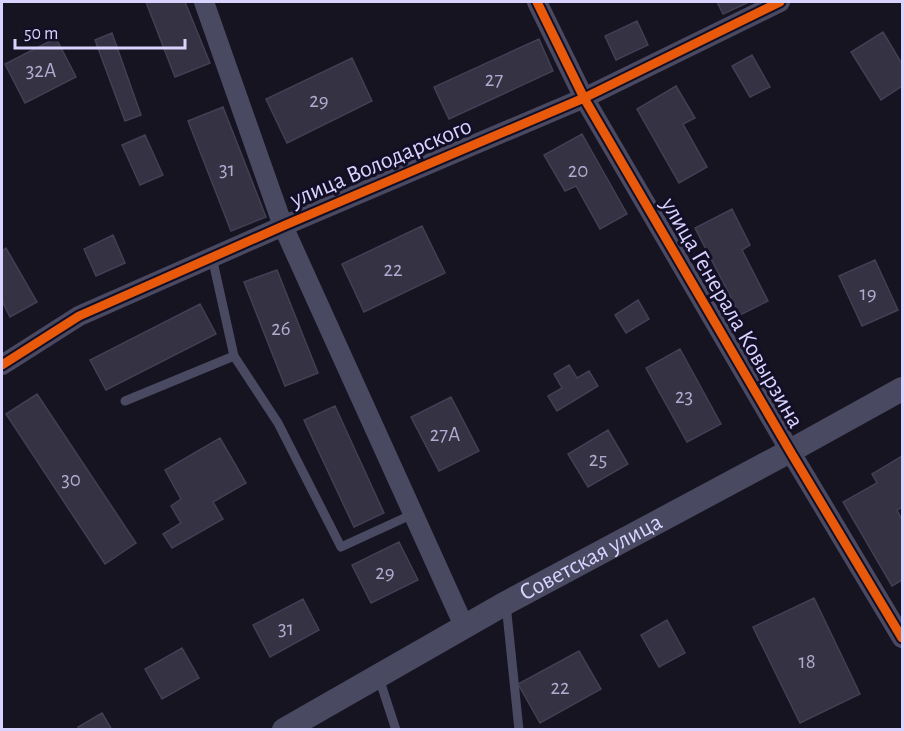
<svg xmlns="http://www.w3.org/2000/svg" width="904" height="731" viewBox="0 0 904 731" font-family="'Alegreya Sans',sans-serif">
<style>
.building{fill:#343243;stroke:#433f54;stroke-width:1.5}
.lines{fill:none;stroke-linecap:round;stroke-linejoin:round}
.service{stroke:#4a4962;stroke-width:9}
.minor{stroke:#4a4962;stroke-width:20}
.tertiary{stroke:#4a4962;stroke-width:24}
.cycleway-casing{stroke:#130f26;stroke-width:13}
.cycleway{stroke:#e8590c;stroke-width:9}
.labels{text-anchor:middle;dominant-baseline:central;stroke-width:6;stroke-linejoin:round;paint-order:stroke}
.number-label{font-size:21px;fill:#b0acd0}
.street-label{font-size:24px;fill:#d9d4ff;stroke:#130f26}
</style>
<rect width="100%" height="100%" fill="#161421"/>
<!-- building -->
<path class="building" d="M146 2H185L210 63 175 77Z
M717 2H749L723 14Z
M637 21 648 45 616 60 605 36Z
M883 32 902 64V86L881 100 851 52Z
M112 33 141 115 125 121 95 40Z
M56 38 76 77 25 103 5 64Z
M539 39 553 71 449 119 434 87Z
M752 55 770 87 750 97 732 66Z
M352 58 372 101 287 143 266 99Z
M676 86 695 118 683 124 707 167 679 183 637 109Z
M223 107 266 217 231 231 188 121Z
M582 134 627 214 600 229 576 186 565 191 544 155Z
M145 135 163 175 140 185 122 145Z
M732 209 750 245 742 250 768 301 740 315 695 228Z
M422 226 445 273 364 312 342 264Z
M113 235 125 263 96 276 84 249Z
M6 248 37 302 10 317 2 301V251Z
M875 260 898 310 862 326 839 276Z
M277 270 318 373 285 386 244 282Z
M638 300 649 319 626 333 615 315Z
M200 304 216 334 106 390 90 360Z
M680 349 721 424 687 442 646 368Z
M569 365 577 378 589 371 598 386 557 411 548 396 562 388 554 374Z
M37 394 136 543 105 564 6 414Z
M451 397 479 451 439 471 411 417Z
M335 406 384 513 354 527 304 420Z
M608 430 628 464 588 487 568 454Z
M220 438 246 483 213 502 223 519 172 548 163 534 181 523 171 506 181 499 165 470Z
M902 456V507L897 510 902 520V580L892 586 843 502 877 483 872 474Z
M399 542 418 580 371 603 352 565Z
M814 598 860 694 800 723 753 627Z
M303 599 319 630 270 657 253 625Z
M667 620 685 653 659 667 641 635Z
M182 648 199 678 162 699 145 669Z
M579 651 601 689 540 723 518 684Z
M102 713 112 730H79L78 727Z"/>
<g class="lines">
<!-- service -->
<path class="service" d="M212 257 234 356 278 423 341 547 413 514
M125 401 234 356
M506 604 519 730
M379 678 396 730"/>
<!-- minor -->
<path class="minor" d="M204 2 283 226 464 626
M537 2 584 98 790 451 902 638
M2 365 79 316 283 226 584 98 780 2"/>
<!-- tertiary -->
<path class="tertiary" id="s1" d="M284 730 506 603 790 451 902 389"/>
<!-- cycleway casing -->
<g class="cycleway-casing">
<path id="cycleway" d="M537 2 584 98 790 451 902 638
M2 365 79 316 283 226 584 98 780 2"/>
</g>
<!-- cycleway -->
<use href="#cycleway" class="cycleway"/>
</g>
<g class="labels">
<!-- number labels -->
<g class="number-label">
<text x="41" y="70">32А</text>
<text x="494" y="79">27</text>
<text x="319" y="100">29</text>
<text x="227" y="169">31</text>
<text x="578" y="170">20</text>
<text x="393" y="269">22</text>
<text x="868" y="293">19</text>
<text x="281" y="328">26</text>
<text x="684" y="396">23</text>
<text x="445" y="434">27А</text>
<text x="598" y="459">25</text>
<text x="71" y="479">30</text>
<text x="385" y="572">29</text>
<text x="286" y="628">31</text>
<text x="807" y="661">18</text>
<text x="560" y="687">22</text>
</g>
<!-- street labels -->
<g class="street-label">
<text transform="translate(381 163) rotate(-23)">улица Володарского</text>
<text transform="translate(732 313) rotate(60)">улица Генерала Ковырзина</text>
<text stroke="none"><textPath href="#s1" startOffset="352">Советская улица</textPath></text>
</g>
</g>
<!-- border -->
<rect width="904" height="731" fill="none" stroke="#d9d4ff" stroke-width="6"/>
<!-- scale -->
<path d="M15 39v9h170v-9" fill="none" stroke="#d9d4ff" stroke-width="3"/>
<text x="24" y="39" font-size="18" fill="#d9d4ff" stroke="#130f26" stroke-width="4.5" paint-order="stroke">50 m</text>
</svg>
